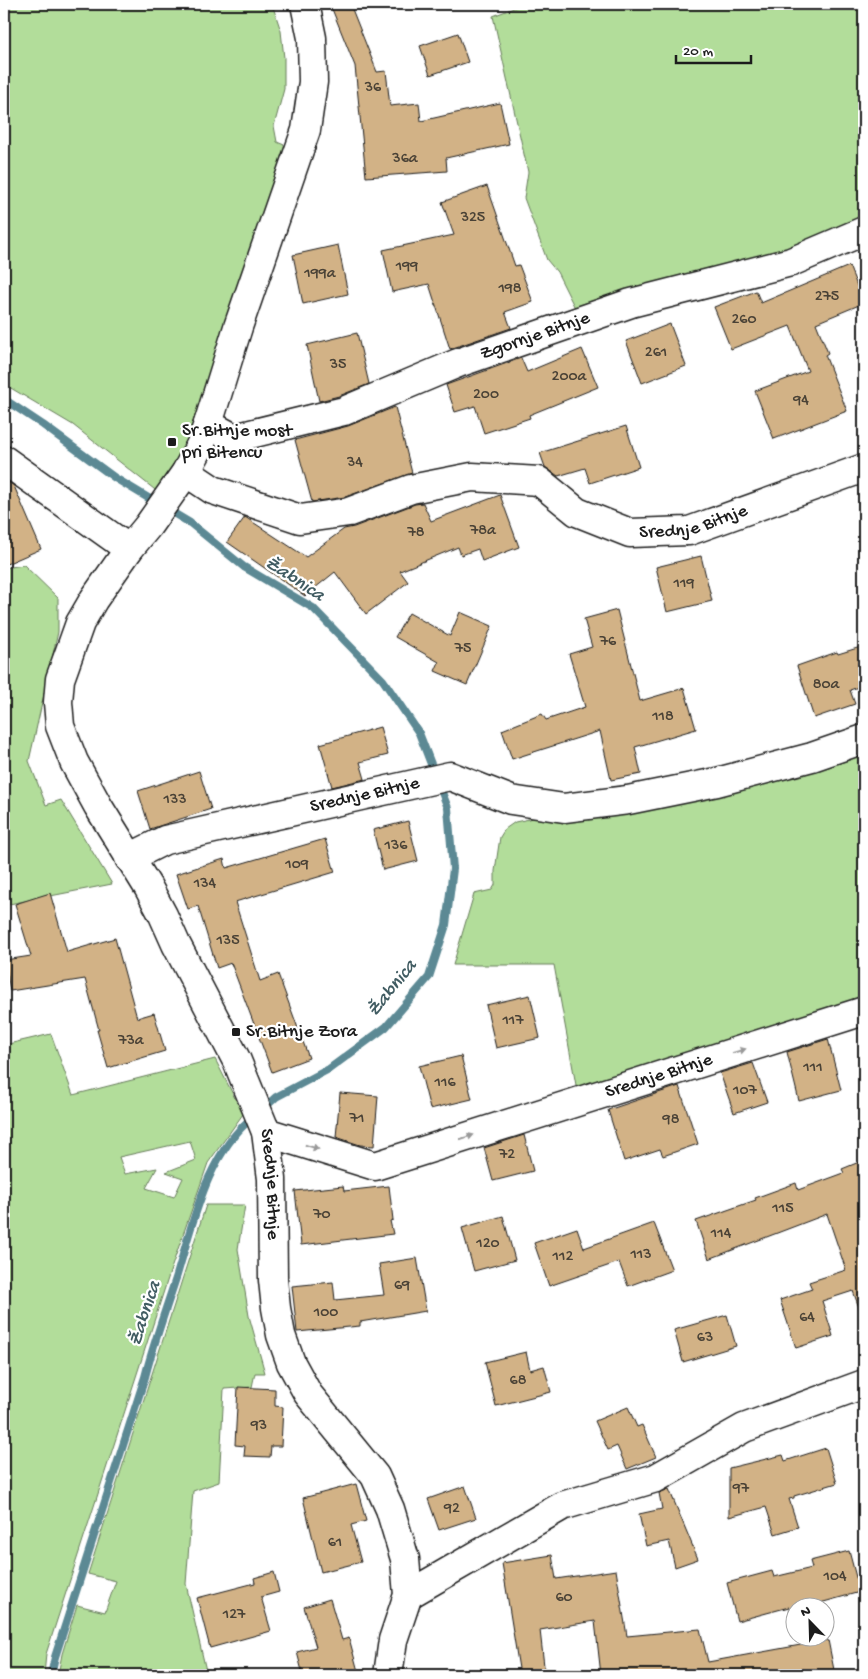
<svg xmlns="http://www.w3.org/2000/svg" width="868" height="1679" viewBox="0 0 868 1679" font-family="'Gochi Hand',sans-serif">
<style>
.green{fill:#b2dd9a;stroke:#677c5b;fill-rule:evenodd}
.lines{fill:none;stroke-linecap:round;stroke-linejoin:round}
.stream{stroke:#5b8994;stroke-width:8}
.building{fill:#d2b286;stroke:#1c1c1c}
.minor-casing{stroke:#1c1c1c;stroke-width:31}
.minor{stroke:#fff;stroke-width:28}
.oneway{fill:#999}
.poi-dot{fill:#1c1c1c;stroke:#fff;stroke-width:2}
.labels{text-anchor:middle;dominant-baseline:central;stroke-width:4.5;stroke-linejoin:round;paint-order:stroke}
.number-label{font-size:16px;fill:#4a4236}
.street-label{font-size:19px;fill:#1c1c1c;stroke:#fff}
.poi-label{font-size:19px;fill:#1c1c1c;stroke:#fff;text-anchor:start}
.water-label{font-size:20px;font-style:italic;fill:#415c62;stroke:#fff}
</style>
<rect width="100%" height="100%" fill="#fff"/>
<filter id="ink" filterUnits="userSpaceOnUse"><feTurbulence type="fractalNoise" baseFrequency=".02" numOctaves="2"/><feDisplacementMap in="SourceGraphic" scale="10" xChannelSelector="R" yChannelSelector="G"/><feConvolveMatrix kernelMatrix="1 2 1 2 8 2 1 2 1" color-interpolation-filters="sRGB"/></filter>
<g filter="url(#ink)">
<!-- green -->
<path class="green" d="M4 4H272L281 31 284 58V89L274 126 277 142 289 147 195 434 159 493 73 425 4 384Z
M524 4H864V223L813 244 577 312 557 272 547 260 524 198 528 172 493 16Z
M24 565 58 598V632L29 761 46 805 61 800 112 884 4 905V568Z
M864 748V1004L578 1096 554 965H453L474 894 492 890 495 885V871L500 837 505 829 515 822Z
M51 1034 73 1095 215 1059 243 1114 208 1163 171 1269 46 1654 44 1675H4V1045ZM190 1141 196 1160 166 1172 183 1178 174 1197 146 1188 157 1168 125 1174 119 1157Z
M206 1205H245L238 1249 249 1316 265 1373H255L252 1387 224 1389 219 1482 193 1491 186 1584 207 1675H58L62 1654 77 1605 105 1612 116 1581 88 1574Z"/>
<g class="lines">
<!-- stream -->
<path class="stream" d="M4 399 43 425 115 478 190 523 244 567 313 608 383 680 419 733 448 808 453 869 446 925 429 977 386 1027 329 1069 276 1097 263 1109
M51 1675 55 1657 145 1377C154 1342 166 1309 177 1275 194 1219 207 1154 254 1116"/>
</g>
<!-- building -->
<path class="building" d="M330 4H350L377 72 386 71 390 106 419 103 421 121 500 103 509 144 446 158 447 171 366 177 355 66Z
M458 33 468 62 430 75 420 46Z
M487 186 515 266 519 265 533 302 505 312 511 328 450 349 429 284 392 292 383 250 454 235 442 202Z
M338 245 348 294 303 304 293 255Z
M849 266 864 303 816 323 828 353 825 355 847 411 774 439 755 391 808 371 790 326 731 349 714 307 756 291 761 303Z
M670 324 686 366 642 383 626 341Z
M357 333 369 384 339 396 319 401 307 345Z
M582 349 598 387 529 415 530 418 484 433 475 406 455 412 446 385 521 358 527 372Z
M395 407 412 473 345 497 312 502 295 440 348 426Z
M626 426 639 467 590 483 585 468 558 476 545 467 540 453Z
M4 479 14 486 41 549 4 565Z
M500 495 519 547 482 561 478 549 461 555 458 547 400 571 408 582 366 614 335 572 305 596 227 542 245 517 306 557 344 529 354 527 415 504 423 503 431 521Z
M701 556 712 601 667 612 656 567Z
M617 610 640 701 684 688 696 729 635 747 641 774 611 780 600 731 512 759 502 730 542 714 546 720 585 707 569 654 592 647 584 619Z
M460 612 492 626 467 685 435 671 439 662 395 637 409 613 450 636Z
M864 646V685L850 690 855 704 814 718 797 666 837 652 838 654Z
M380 727 388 755 360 762 365 779 332 787 320 744Z
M199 771 211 809 150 829 138 791Z
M408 821 418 861 383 870 373 830Z
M325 839 335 872 235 902 260 981 278 974 309 1058 272 1072 231 963 217 968 198 906 188 909 176 874 224 859 226 868Z
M50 893 67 952 115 938 137 1018 154 1013 165 1051 108 1068 97 1030H99L85 979 10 991 5 960 31 956 15 904Z
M530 995 540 1038 496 1048 486 1005Z
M828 1039 841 1090 799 1101 787 1052Z
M461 1056 472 1099 430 1109 419 1066Z
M753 1063 767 1102 734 1113 720 1073Z
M679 1086 698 1144 663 1156 660 1149 624 1161 608 1110Z
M340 1093 378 1096 374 1146 360 1145 336 1137Z
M524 1135 533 1171 493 1181 484 1148Z
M864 1160V1312L861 1313 853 1291 822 1301 833 1336 796 1348 780 1300 812 1289 809 1282 846 1270 827 1214 709 1259 696 1221 756 1200 755 1198 796 1183 798 1190 844 1173 842 1169Z
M343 1186 344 1191 389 1186 393 1220 390 1221 393 1234 301 1245 295 1191Z
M503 1216 515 1260 474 1271 462 1228Z
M654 1223 672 1270 628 1286 619 1262 549 1286 534 1243 577 1228 584 1248Z
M417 1258 426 1311 360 1322V1326L297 1332 292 1286 333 1282 335 1300 384 1295 379 1264Z
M727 1315 736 1346 683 1362 674 1330Z
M526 1352 530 1370 544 1366 551 1392 496 1406 485 1362Z
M238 1387 275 1389V1406L283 1407 281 1446H271L270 1457 244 1456 245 1446 235 1445Z
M628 1407 637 1427 642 1425 656 1457 627 1469 617 1446 608 1450 595 1421Z
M826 1448 837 1483 794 1496V1498L789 1499 798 1527 775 1534 766 1507 729 1517V1468L783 1455 785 1461Z
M356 1484 366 1521 351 1525 361 1562 321 1572 303 1498Z
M465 1486 476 1518 439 1530 428 1499Z
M669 1489 698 1559 675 1567 669 1541 646 1546 639 1514 662 1509 659 1493Z
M849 1551 860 1592 809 1606H796V1610L790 1611 789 1607 737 1621 727 1583 772 1571 774 1577 812 1568 810 1561Z
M552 1555 556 1579 616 1570 627 1636 700 1629 708 1662 828 1640 835 1675H601L595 1621 540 1630 545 1675H520L502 1563Z
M274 1572 279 1592 261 1597 271 1631 210 1648 197 1598 255 1583 254 1578Z
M330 1599 342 1640 349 1638 359 1675H303L297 1652 316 1647 304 1607Z"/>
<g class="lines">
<!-- minor casing -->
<g class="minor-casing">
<g id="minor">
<path id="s1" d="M305 4 312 38 313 82 306 130 238 327 208 424 200 446 186 472 148 526 129 549 94 599 80 623 60 679 58 702 60 726 74 762 98 806 148 887 163 915 176 944 237 1061 266 1132 272 1179 273 1280 276 1308 281 1335 291 1363 308 1394 375 1476 390 1509 405 1559 408 1595 393 1640 388 1675"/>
<path id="s2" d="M208 424 234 438 344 411 458 363 582 320 631 303 791 262 864 231"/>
<path d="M4 460 129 549"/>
<path id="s3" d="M186 472 213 490 300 519 349 512 411 489 472 477 539 481 577 512 630 533 689 531 864 468"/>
<path id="s4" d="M129 858 165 840 450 776 511 800 564 808 628 800 717 782 812 757 864 739"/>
<path id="s5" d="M266 1132 375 1166 864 1011"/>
<path d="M408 1595 562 1506 656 1478 744 1428 864 1384"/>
</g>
</g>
<!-- minor -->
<use href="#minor" class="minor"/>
</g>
<!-- one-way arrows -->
<defs><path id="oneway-solid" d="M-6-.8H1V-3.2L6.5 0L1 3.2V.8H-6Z" transform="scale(1.25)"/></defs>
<g class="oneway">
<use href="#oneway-solid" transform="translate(739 1051) rotate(-17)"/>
<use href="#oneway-solid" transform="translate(467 1137) rotate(-18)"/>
<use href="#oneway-solid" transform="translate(312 1147) rotate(17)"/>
</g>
</g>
<!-- markers -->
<g class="poi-dot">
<rect x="167" y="437" width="10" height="10" rx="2.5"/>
<rect x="231" y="1027" width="10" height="10" rx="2.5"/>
</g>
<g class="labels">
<!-- number labels -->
<g class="number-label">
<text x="373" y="88">36</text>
<text x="405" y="159">36a</text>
<text x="473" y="218">325</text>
<text x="407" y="267">199</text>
<text x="320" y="274">199a</text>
<text x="510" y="289">198</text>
<text x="827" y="297">275</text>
<text x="744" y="320">260</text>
<text x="656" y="353">261</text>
<text x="338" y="365">35</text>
<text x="569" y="377">200a</text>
<text x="486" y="395">200</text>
<text x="801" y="401">94</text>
<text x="355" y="463">34</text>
<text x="483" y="531">78a</text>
<text x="416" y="533">78</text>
<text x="684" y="584">119</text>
<text x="608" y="642">76</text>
<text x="463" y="649">75</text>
<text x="826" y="685">80a</text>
<text x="663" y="717">118</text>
<text x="175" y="800">133</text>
<text x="396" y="846">136</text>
<text x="297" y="865">109</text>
<text x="205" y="884">134</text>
<text x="228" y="941">135</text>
<text x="513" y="1021">117</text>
<text x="131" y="1041">73a</text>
<text x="813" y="1068">111</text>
<text x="445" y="1083">116</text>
<text x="745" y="1091">107</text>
<text x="357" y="1119">71</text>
<text x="671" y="1120">98</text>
<text x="507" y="1155">72</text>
<text x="783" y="1209">115</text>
<text x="322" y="1215">70</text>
<text x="721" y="1234">114</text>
<text x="488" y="1244">120</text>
<text x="641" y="1255">113</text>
<text x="563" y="1257">112</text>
<text x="402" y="1286">69</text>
<text x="326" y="1313">100</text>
<text x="807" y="1318">64</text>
<text x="705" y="1338">63</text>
<text x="518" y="1381">68</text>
<text x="259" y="1426">93</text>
<text x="741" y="1489">97</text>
<text x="452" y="1509">92</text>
<text x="335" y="1543">61</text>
<text x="835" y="1577">104</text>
<text x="564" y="1598">60</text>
<text x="234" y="1615">127</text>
</g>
<!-- street labels -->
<g class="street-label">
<text stroke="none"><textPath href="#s2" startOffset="348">Zgornje Bitnje</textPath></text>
<text stroke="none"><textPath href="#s3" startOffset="540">Srednje Bitnje</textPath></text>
<text stroke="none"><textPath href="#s4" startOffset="245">Srednje Bitnje</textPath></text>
<text stroke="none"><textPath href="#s5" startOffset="412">Srednje Bitnje</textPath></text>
<text stroke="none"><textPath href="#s1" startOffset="1290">Srednje Bitnje</textPath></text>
</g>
<!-- poi labels -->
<g class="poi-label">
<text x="182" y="431">Sr.Bitnje most<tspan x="182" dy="22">pri Bitencu</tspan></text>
<text x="246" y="1032">Sr.Bitnje Zora</text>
</g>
<!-- water labels -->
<g class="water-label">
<text transform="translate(294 580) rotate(33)">Žabnica</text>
<text transform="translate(393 989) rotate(-51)">Žabnica</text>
<text transform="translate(146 1314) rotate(-72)">Žabnica</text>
</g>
</g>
<!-- margin -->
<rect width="868" height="1679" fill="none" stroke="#fff" stroke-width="20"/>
<rect x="10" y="10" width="848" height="1659" fill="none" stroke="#1c1c1c" stroke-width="2" filter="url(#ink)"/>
<!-- north arrow -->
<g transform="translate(810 1622) rotate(337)"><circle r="24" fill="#ffffff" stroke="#a4a4a4"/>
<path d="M0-4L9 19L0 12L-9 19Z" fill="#1c1c1c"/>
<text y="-8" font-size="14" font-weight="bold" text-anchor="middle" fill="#1c1c1c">N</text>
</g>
<!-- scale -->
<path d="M676 55v8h75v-8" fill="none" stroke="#1c1c1c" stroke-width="2.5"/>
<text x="683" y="55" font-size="15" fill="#1c1c1c" stroke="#ffffff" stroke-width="4" paint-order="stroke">20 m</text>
</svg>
